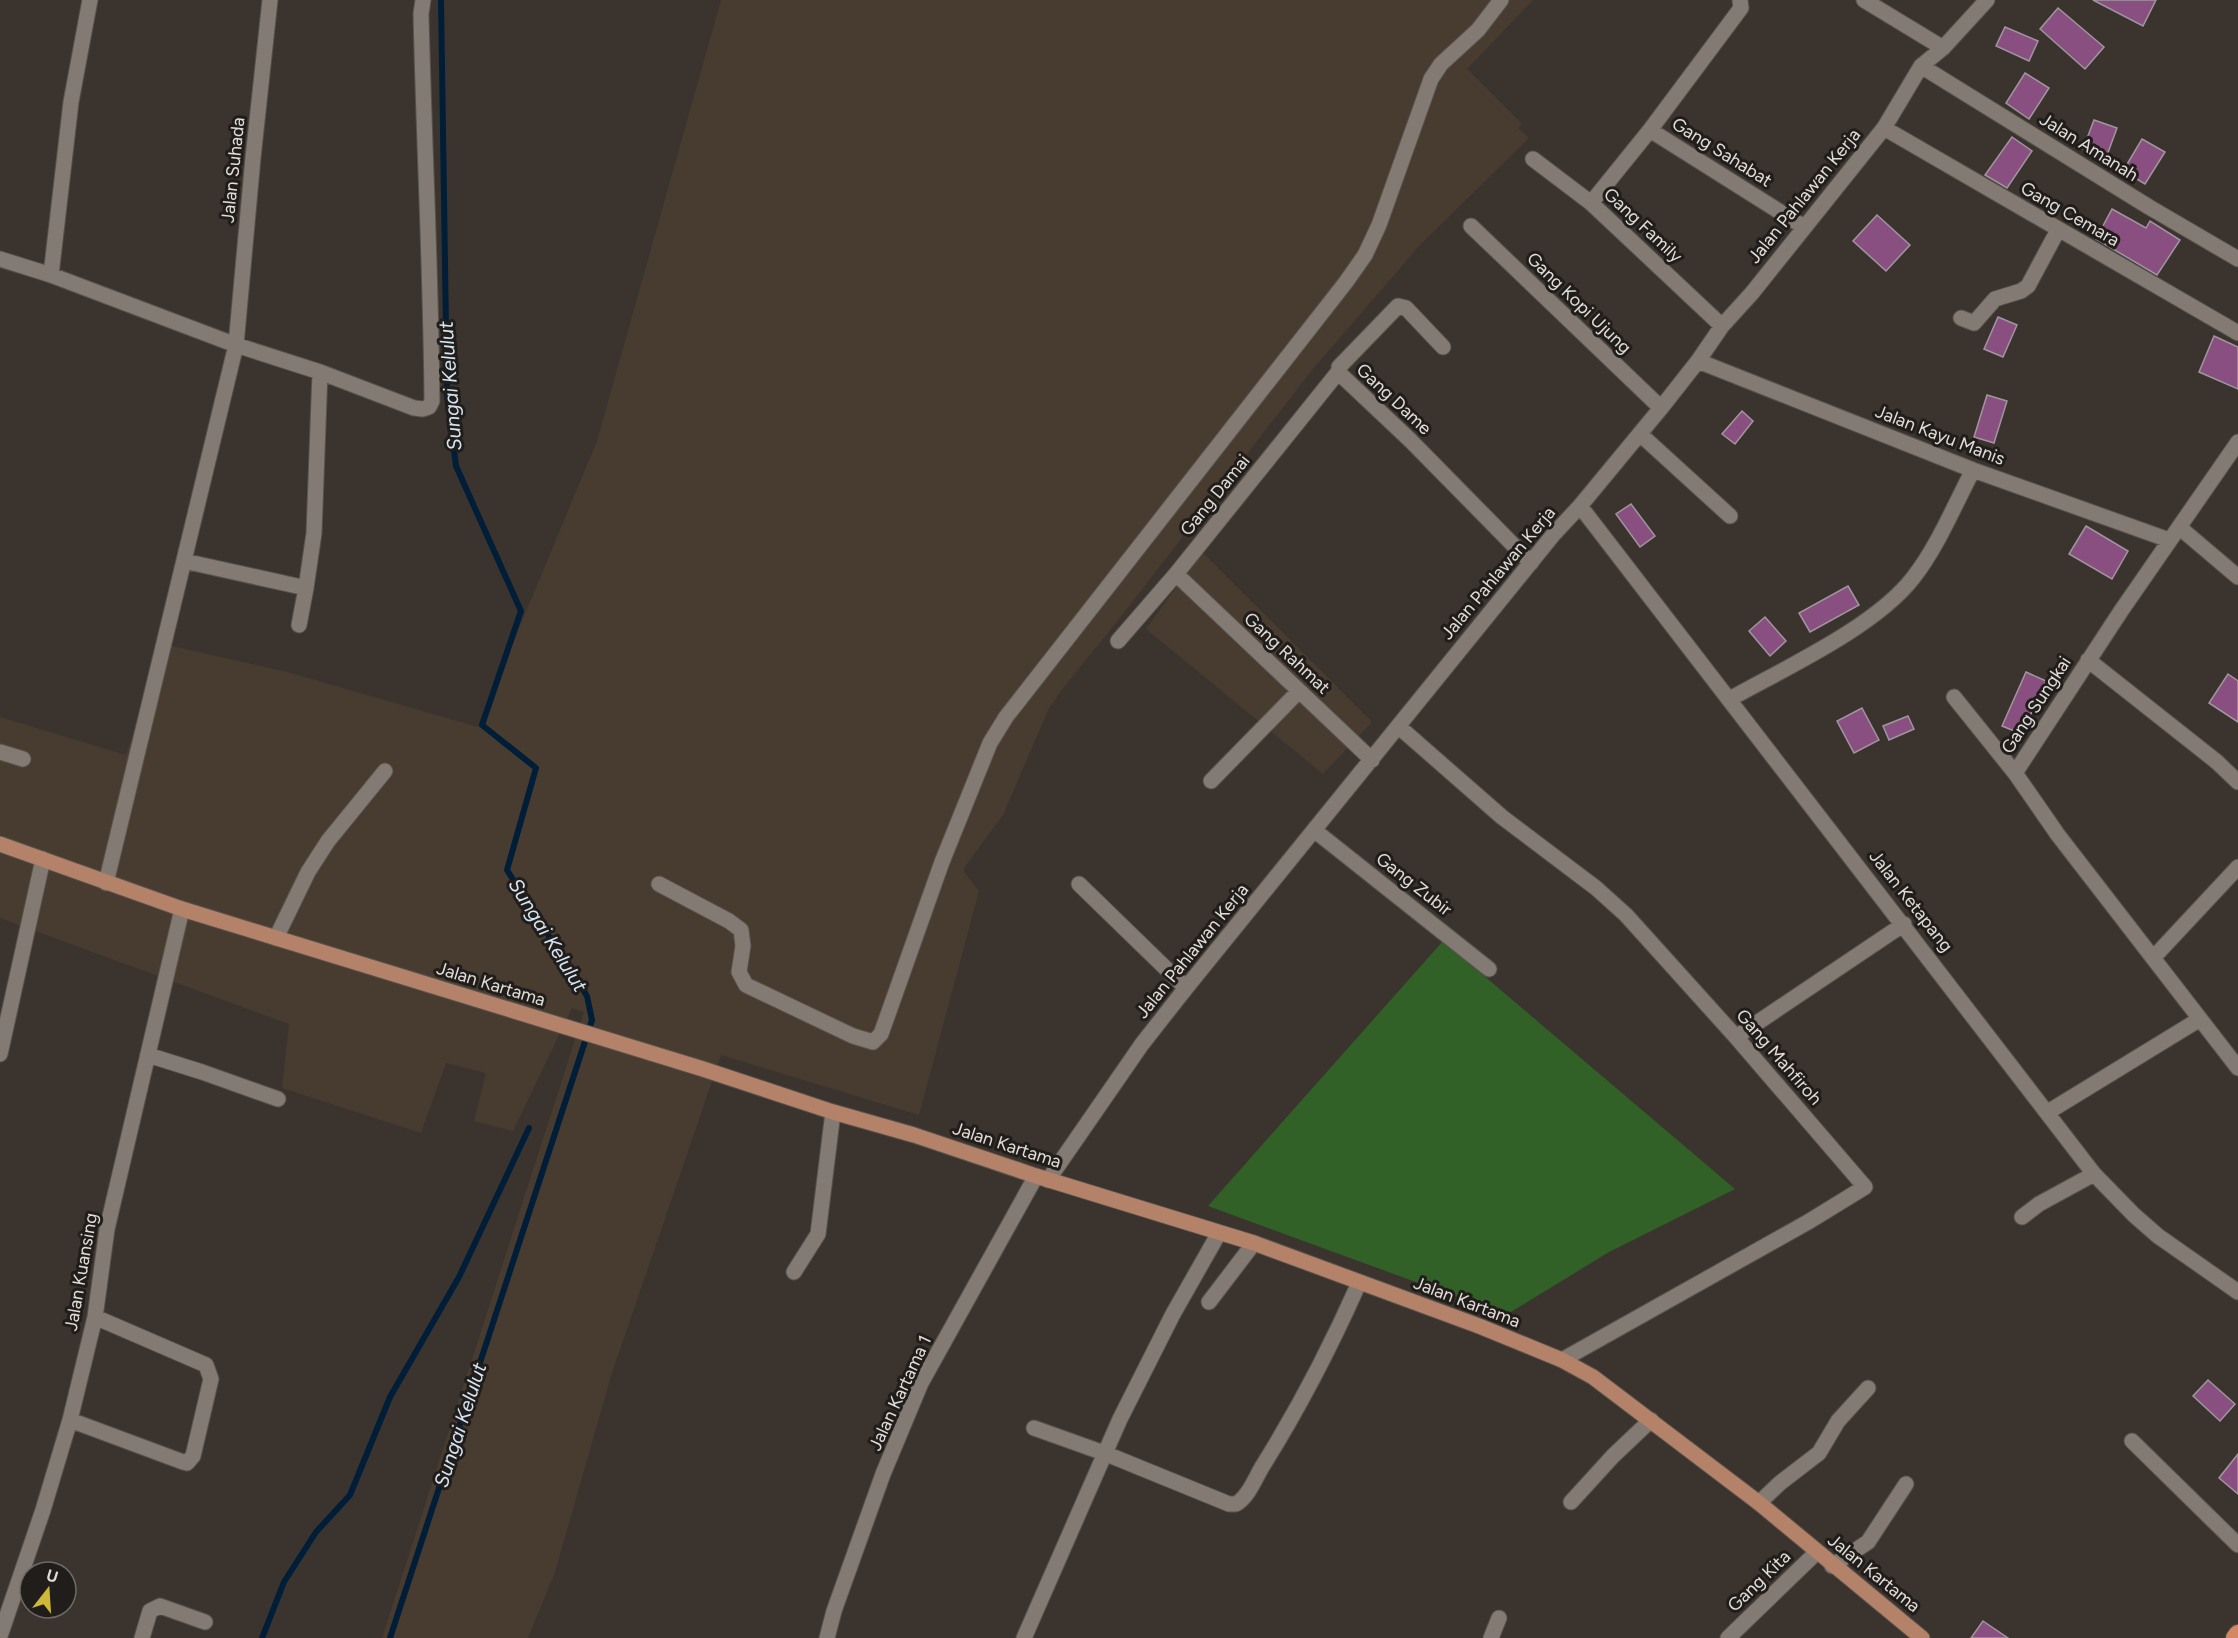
<svg xmlns="http://www.w3.org/2000/svg" width="2238" height="1638" viewBox="0 0 2238 1638" font-family="Figtree,sans-serif">
<style>
.built{fill:#483c31}
.green{fill:#316127}
.lines{fill:none;stroke-linecap:round;stroke-linejoin:round}
.stream{stroke:#001e38;stroke-width:6}
.building{fill:#8a4f81;stroke:#a0969e;stroke-width:1.5}
.minor-casing{stroke:#58524d;stroke-width:17}
.major-casing{stroke:#58524d;stroke-width:17}
.highway-casing{stroke:#58524d;stroke-width:20}
.minor{stroke:#827a73;stroke-width:15}
.major{stroke:#b48269;stroke-width:15}
.highway{stroke:#d68762;stroke-width:18}
.labels{text-anchor:middle;dominant-baseline:central;stroke-width:6;stroke-linejoin:round;paint-order:stroke}
.street-label{font-size:18px;fill:#e2ddd9;stroke:#201d1a}
.water-label{font-size:20px;font-style:italic;fill:#d5e5f4;stroke:#201d1a}
</style>
<rect width="100%" height="100%" fill="#3b342e"/>
<!-- built -->
<path class="built" d="M721 0H1533L1467 69 1522 124 1518 128 1529 138 1421 244 1312 370 1112 628 1063 688 1049 708 1003 815 964 868V872L979 891 919 1115 721 1055 611 1376 555 1572 528 1638H382L584 1012 572 1008 513 1131 474 1121 486 1073 446 1063 421 1133 282 1088 289 1024 0 918V717L126 755 163 644 287 672 478 727 597 441Z
M1202 552 1372 722 1323 774 1146 629Z"/>
<!-- green -->
<path class="green" d="M1443 941 1735 1189 1609 1252 1506 1315 1208 1206Z"/>
<g class="lines">
<!-- stream -->
<path class="stream" d="M262 1638 284 1582 316 1532 350 1495 390 1397 459 1277 529 1128
M390 1638 592 1020 587 996 507 870 536 768 482 725 521 611 456 466 447 395 441 0"/>
</g>
<!-- building -->
<path class="building" d="M2093 0H2156L2143 26Z
M2058 8 2104 47 2085 69 2040 29Z
M2005 27 2038 41 2029 61 1996 46Z
M2025 73 2049 88 2029 119 2006 103Z
M2094 120 2117 128 2106 158 2083 149Z
M2012 137 2032 151 2007 188 1985 175Z
M2142 139 2165 152 2145 184 2123 171Z
M2112 209 2146 228 2150 221 2180 240 2157 275 2096 239Z
M1877 215 1910 245 1886 271 1853 241Z
M1998 317 2017 325 2003 357 1984 349Z
M2214 336 2238 347V389L2199 372Z
M1987 395 2007 401 1994 443 1974 437Z
M1742 411 1753 421 1735 444 1722 434Z
M1631 504 1655 536 1640 547 1616 514Z
M2086 526 2128 551 2112 579 2069 554Z
M1848 586 1859 605 1810 632 1799 613Z
M1765 617 1786 641 1770 656 1749 631Z
M2026 672 2046 681 2022 734 2002 726Z
M2228 674 2238 681V722L2209 703Z
M1862 708 1879 740 1854 753 1837 721Z
M1908 716 1914 729 1889 740 1883 726Z
M2208 1380 2235 1404 2220 1421 2193 1396Z
M2238 1454V1494L2219 1478Z
M1983 1621 2008 1638H1971Z"/>
<g class="lines">
<!-- minor casing -->
<g class="minor-casing">
<path id="minor" d="M270 0 253 158 236 345 320 372 414 408 423 409 429 407 432 401C431 272 424 143 421 14L423 0
M1864 0 1943 48
M1921 66 2149 207 2238 259
M1884 128 2238 333
M1650 130 1804 227
M1533 159 1591 203 1722 326
M1591 203 1650 130 1741 8 1740 0
M1471 226 1661 408
M0 259 51 275 236 345 106 883
M51 275 71 102 90 0
M1961 318 1974 323 1995 299 2021 291 2028 286 2058 230
M1443 347 1406 308 1398 306 1339 367 1340 374 1410 440 1531 563
M1698 361 1973 470 2169 540
M1640 434 1730 516
M2238 442 2121 611 2015 773 2058 835 2238 1068
M1580 506 2094 1174 2134 1215 2158 1236 2238 1292
M2179 527 2238 577
M184 561 306 588 314 533 320 372
M1176 574 1372 760
M299 625 306 588
M1118 641 1176 574 1339 371
M2088 660 2217 762 2238 782
M1954 697 2015 773
M1730 699C1785 668 1875 627 1913 578 1938 546 1954 506 1973 470
M1398 726 1502 817 1596 888 1626 915 1736 1037 1865 1187 1808 1222 1562 1360
M0 752 23 759
M1211 781 1299 691
M1314 830 1489 969
M659 884 729 921 741 930 743 946 739 972 746 985 853 1036 873 1042 881 1034 942 862 990 743 1006 717 1346 282 1365 255 1379 225 1431 79 1441 64 1478 30 1501 0
M1079 884 1186 988
M276 938 308 872 328 841 385 771
M2154 957 2238 867
M1736 1037 1904 924
M0 1054 43 859
M148 1055 202 1072 278 1099
M2048 1112 2200 1019
M1048 1180 1142 1044 1186 988 1553 535 1580 506 1661 408 1698 361 1722 326 1752 293 1884 128 1921 66 1943 48 1987 0
M2022 1217 2039 1204 2094 1174
M794 1272 818 1234 833 1112
M1209 1302 1254 1243
M70 1420 183 1462 187 1463 193 1456 211 1379 206 1365 95 1317
M1034 1428 1104 1453 1229 1504H1236C1248 1497 1255 1479 1262 1467 1299 1408 1331 1346 1359 1283
M2132 1441 2238 1545
M1571 1502 1613 1456 1651 1420
M1759 1503 1780 1483 1819 1453 1838 1421 1868 1388
M1832 1566 1868 1542 1906 1484
M0 1636 43 1510 70 1420 95 1317 107 1229 182 909
M142 1638 150 1611 160 1606 205 1622
M827 1638 834 1611 883 1474 921 1383 1036 1176
M1024 1638 1120 1419 1173 1314 1219 1233
M1491 1638 1499 1618
M1728 1638 1817 1552"/>
</g>
<!-- major casing -->
<g class="major-casing">
<path id="major" d="M0 844 182 909 703 1069 833 1112 914 1135 1036 1176 1254 1243 1479 1326 1562 1360 1593 1377 1759 1503 1922 1638"/>
</g>
<!-- highway casing -->
<g class="highway-casing">
<path id="highway" d="M2235 1638 2238 1634"/>
</g>
<!-- minor -->
<use href="#minor" class="minor"/>
<!-- major -->
<use href="#major" class="major"/>
<!-- highway -->
<use href="#highway" class="highway"/>
</g>
<g class="labels">
<!-- street labels -->
<g class="street-label">
<text transform="translate(2089 147) rotate(32)">Jalan Amanah</text>
<text transform="translate(1722 152) rotate(32)">Gang Sahabat</text>
<text transform="translate(233 170) rotate(-84)">Jalan Suhada</text>
<text transform="translate(1804 196) rotate(-51)">Jalan Pahlawan Kerja</text>
<text transform="translate(2070 214) rotate(30)">Gang Cemara</text>
<text transform="translate(1643 225) rotate(43)">Gang Family</text>
<text transform="translate(1579 303) rotate(44)">Gang Kopi Ujung</text>
<text transform="translate(1394 399) rotate(43)">Gang Dame</text>
<text transform="translate(1940 435) rotate(21)">Jalan Kayu Manis</text>
<text transform="translate(1215 495) rotate(-51)">Gang Damai</text>
<text transform="translate(1498 573) rotate(-50)">Jalan Pahlawan Kerja</text>
<text transform="translate(1287 653) rotate(43)">Gang Rahmat</text>
<text transform="translate(2036 705) rotate(-57)">Gang Sungkai</text>
<text transform="translate(1414 884) rotate(38)">Gang Zubir</text>
<text transform="translate(1911 901) rotate(52)">Jalan Ketapang</text>
<text transform="translate(1192 951) rotate(-51)">Jalan Pahlawan Kerja</text>
<text transform="translate(491 984) rotate(17)">Jalan Kartama</text>
<text transform="translate(1779 1057) rotate(49)">Gang Mahfiroh</text>
<text transform="translate(1007 1145) rotate(18)">Jalan Kartama</text>
<text transform="translate(81 1272) rotate(-80)">Jalan Kuansing</text>
<text transform="translate(1467 1302) rotate(21)">Jalan Kartama</text>
<text transform="translate(900 1393) rotate(-65)">Jalan Kartama 1</text>
<text transform="translate(1874 1573) rotate(39)">Jalan Kartama</text>
<text transform="translate(1759 1581) rotate(-44)">Gang Kita</text>
</g>
<!-- water labels -->
<g class="water-label">
<text transform="translate(450 386) rotate(-94)">Sungai Kelulut</text>
<text transform="translate(548 935) rotate(58)">Sungai Kelulut</text>
<text transform="translate(460 1425) rotate(-72)">Sungai Kelulut</text>
</g>
</g>
<!-- north arrow -->
<g transform="translate(48 1590) rotate(17)"><circle r="28" fill="#201d1a" stroke="#6e6a66" stroke-width="1.5"/>
<path d="M0-4.5L10 22L0 15L-10 22Z" fill="#ceb837"/>
<text y="-9" font-size="16" font-weight="bold" text-anchor="middle" fill="#e2ddd9">U</text>
</g>
</svg>
